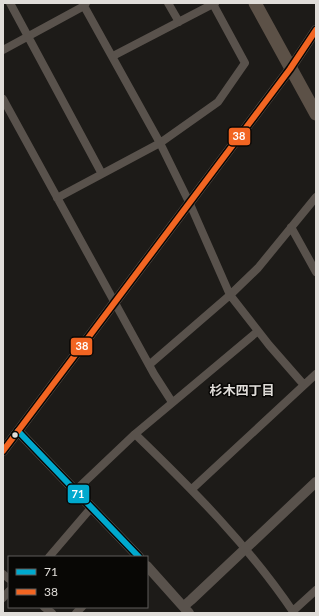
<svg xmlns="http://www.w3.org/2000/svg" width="319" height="616" viewBox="0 0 319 616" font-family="Lato,'Noto Sans JP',sans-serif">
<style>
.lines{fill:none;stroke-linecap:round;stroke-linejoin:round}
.minor{stroke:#59524c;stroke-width:8}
.tertiary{stroke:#59524c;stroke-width:10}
.primary{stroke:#5c5147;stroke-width:13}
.bus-1-casing{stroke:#080705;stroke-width:9}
.bus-2-casing{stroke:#080705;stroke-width:9}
.bus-1{stroke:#00a9ce;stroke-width:6}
.bus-2{stroke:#f26522;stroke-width:6}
.bus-dot{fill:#e0ddd9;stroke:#080705;stroke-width:1.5}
.labels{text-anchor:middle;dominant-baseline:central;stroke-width:3;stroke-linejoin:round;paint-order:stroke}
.neighbourhood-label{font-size:13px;font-weight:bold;fill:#e0ddd9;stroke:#080705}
.line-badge{stroke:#080705;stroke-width:1.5}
.badge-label{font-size:11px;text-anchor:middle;font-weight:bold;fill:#fff}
</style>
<rect width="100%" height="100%" fill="#1d1b18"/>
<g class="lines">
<!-- minor -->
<path class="minor" d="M10 3 102 174
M86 3 84 6 160 143 190 204 230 295 269 345 304 385
M168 3 179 22
M3 50 84 6
M113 56 215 3
M3 99 115 303 154 374 172 402
M57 198 160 143 218 102 245 63 213 4
M291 227 316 272
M149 365 230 295 258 268 316 197
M135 434C193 490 249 546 294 613
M192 489 316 374
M75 491 135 434 258 331
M49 557 91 508
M3 574 9 579
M3 598 9 591
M44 607 52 613
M293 611 316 590
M76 613 82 607"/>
<!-- tertiary -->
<path class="tertiary" d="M18 431 139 557
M3 451 290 69 316 30
M147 566 189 613
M184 606 191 600 316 482"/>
<!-- primary -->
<path class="primary" d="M255 3 316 114"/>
<!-- bus-1 casing -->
<g class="bus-1-casing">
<path id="bus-1" d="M18 431 139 557"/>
</g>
<!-- bus-2 casing -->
<g class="bus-2-casing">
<path id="bus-2" d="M3 451 290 69 316 30"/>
</g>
<!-- bus-1 -->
<use href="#bus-1" class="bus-1"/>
<!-- bus-2 -->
<use href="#bus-2" class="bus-2"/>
</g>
<!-- markers -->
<circle class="bus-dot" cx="15" cy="435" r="3.5"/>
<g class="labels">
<!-- neighbourhood labels -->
<g class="neighbourhood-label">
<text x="242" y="390">杉木四丁目</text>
</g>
</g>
<g class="line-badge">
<rect x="228" y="127" width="23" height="19" rx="4" fill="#f26522"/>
<rect x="70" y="337" width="23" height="19" rx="4" fill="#f26522"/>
<rect x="67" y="484" width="23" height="20" rx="4" fill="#00a9ce"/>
</g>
<g class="badge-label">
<text x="239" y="140">38</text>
<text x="82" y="350">38</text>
<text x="78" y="498">71</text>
</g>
<!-- border -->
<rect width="319" height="616" fill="none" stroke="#e0ddd9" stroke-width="8"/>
<!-- legend -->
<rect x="8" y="556" width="140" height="52" fill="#080705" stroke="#5e5d5a"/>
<rect x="16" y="569" width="20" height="6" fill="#00a9ce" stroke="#5e5d5a"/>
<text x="44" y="576" font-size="12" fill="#e0ddd9">71</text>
<rect x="16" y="589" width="20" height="6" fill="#f26522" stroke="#5e5d5a"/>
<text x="44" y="596" font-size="12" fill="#e0ddd9">38</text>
</svg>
